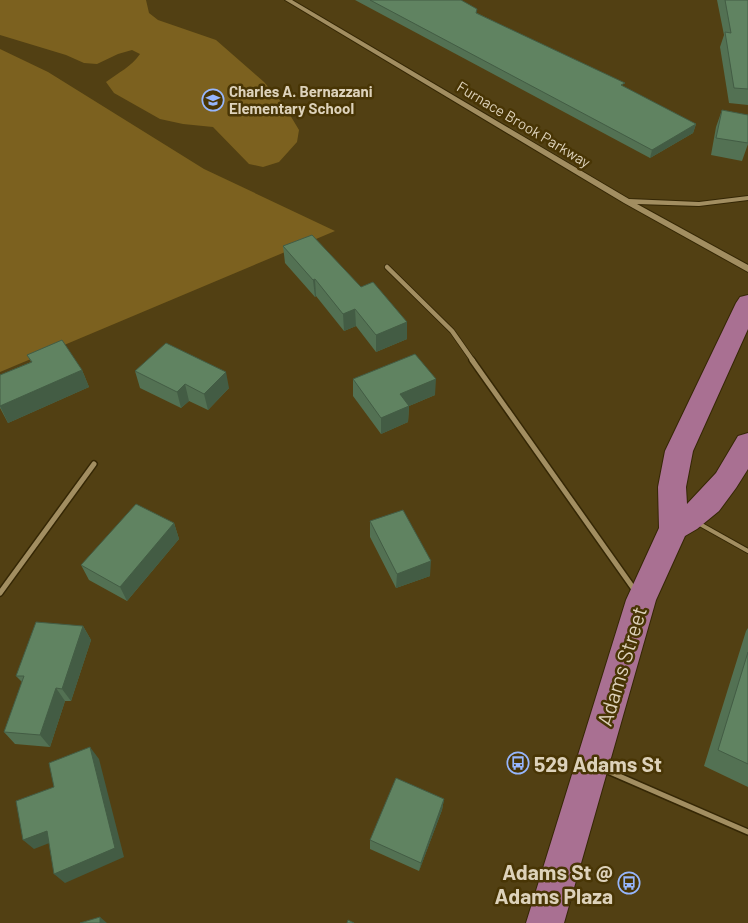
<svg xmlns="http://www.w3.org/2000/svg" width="748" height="923" viewBox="0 0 748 923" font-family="Barlow,sans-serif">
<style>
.green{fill:#7c611f}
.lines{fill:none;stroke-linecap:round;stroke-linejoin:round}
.service-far1-casing{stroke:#352705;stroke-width:6}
.service-casing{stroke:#352705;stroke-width:8}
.minor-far1-casing{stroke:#352705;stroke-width:6}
.minor-casing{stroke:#352705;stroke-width:8}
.secondary-casing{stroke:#352705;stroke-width:2}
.primary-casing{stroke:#352705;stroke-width:2}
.service-far1{stroke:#a28e61;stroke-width:4}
.service{stroke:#a28e61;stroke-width:5}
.minor-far1{stroke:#a28e61;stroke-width:4.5}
.minor{stroke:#a28e61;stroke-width:5}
.secondary{fill:#a28e61;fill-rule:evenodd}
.primary{fill:#a97092;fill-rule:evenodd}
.wall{fill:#537153}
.shaded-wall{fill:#435c44}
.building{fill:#608361;stroke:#435c44}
.labels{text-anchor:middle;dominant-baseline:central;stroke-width:5;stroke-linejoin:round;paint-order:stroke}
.far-poi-label{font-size:15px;font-weight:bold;fill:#ddd2bb;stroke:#483505;text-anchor:start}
.far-street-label{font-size:15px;fill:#ddd2bb;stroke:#483505}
.near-street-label{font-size:21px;fill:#ddd2bb;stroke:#483505}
.near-poi-label{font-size:21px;font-weight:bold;fill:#ddd2bb;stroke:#483505;text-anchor:start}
</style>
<rect width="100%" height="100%" fill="#524013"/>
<!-- green -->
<path class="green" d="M0 0H146L149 13 158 20 216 40 264 82 284 105 299 130 297 142 279 162 263 167 249 164 213 127 183 124 160 119 114 93 106 82C118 73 132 66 140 54L132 50 118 54 97 64 84 63 66 55 0 35Z
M0 49 48 72 204 169 335 231 0 372Z"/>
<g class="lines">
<!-- service-far1 casing -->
<g class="service-far1-casing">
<path id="service-far1" d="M698 523 748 551"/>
</g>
<!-- service casing -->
<g class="service-casing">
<path id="service" d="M603 769 748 832"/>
</g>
<!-- minor-far1 casing -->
<g class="minor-far1-casing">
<path id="minor-far1" d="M387 267 452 331 473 361"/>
</g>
<!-- minor casing -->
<g class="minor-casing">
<path id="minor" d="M472 360 636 592
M0 593 94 464"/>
</g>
<!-- secondary casing -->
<g class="secondary-casing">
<path id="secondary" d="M285 0H292L629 199 699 202 748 196V200L699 206 637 204 748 265V272L624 203Z"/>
</g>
<!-- primary casing -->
<g class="primary-casing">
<path id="primary" d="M748 295V329L693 451 686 487 687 504 716 473 738 436 748 433V469L736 488 719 511 697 529 685 536 656 600 564 923H526L626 600 659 528 658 487 665 451 736 303 740 297Z"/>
</g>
<!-- service-far1 -->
<use href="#service-far1" class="service-far1"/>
<!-- service -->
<use href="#service" class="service"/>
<!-- minor-far1 -->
<use href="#minor-far1" class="minor-far1"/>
<!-- minor -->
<use href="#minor" class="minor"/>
<!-- secondary -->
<use href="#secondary" class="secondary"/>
<!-- primary -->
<use href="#primary" class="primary"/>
</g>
<!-- wall -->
<path class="wall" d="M355 0H461L477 13 624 87 696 124 693 133 650 158Z
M717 0H748V105L729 103 720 47 724 35Z
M722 110 748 115V144L742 161 711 155 716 127Z
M283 246 407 339 376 352 356 326 344 331 316 296 315 297 285 263Z
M27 355 82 370 89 387 8 423 0 408V375L31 362Z
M135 371 229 388 208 410 189 401 181 408 140 388Z
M353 379 435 395 409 406 408 422 381 434 353 396Z
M370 521 430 576 396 588 370 537Z
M174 523 179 539 127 601 89 580 81 565Z
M83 626 91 640 71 701H65L50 747 15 744 4 732 22 682 16 676Z
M748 628V787L704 766 746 631Z
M444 799 442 810 419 871 370 849V840Z"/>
<!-- shaded-wall -->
<path class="shaded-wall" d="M696 124 693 133 650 158 652 150Z
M315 279 316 296 315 297 313 280Z
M355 309 356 326 344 331 343 314Z
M407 322V339L376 352V335Z
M82 370 89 387 8 423 0 406Z
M226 372 229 388 208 410 204 394Z
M436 379 435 395 409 406 408 422 381 434V418L400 394Z
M185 384 189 401 181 408 177 392Z
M174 523 179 539 127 601 120 587Z
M431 561 430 576 396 588 397 574Z
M83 626 91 640 71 701 62 689Z
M56 688 65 701 50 747 40 735Z
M90 747 99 759 124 857 65 883 54 874Z
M444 799 442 810 419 871 421 863Z
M47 831 57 840 34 849 23 840Z
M100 917 107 923H100Z"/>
<!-- building -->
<path class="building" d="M370 0H461L477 9 476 13 625 83 621 85 696 124 652 150Z
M725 0H748V89L734 88 725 32 731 33Z
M722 110 748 115V143L716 138Z
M312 235 361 287 373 282 407 322 376 335 355 309 343 314 315 279 313 280 283 246Z
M62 340 82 370 0 406V375L32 362 27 355Z
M166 343 226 372 204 394 185 384 177 392 135 371Z
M415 354 436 379 400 394 409 406 381 418 353 379Z
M136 504 174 523 120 587 81 565Z
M403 510 431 561 397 574 370 521Z
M36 622 83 626 62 689 56 688 40 735 4 732 24 676H16Z
M748 652V764L718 750Z
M90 747 115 848 54 874 47 831 23 840 16 801 54 787 49 763Z
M396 778 444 799 421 863 370 840Z
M100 917V923H80Z
M348 920 354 923H347Z"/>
<!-- icons -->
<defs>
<g id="school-ring" transform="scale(1.125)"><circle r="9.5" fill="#483505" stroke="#96b6fd" stroke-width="1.5"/><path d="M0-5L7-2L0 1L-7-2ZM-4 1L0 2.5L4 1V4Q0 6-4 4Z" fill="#96b6fd"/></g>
<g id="bus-ring" transform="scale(1.125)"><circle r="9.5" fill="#483505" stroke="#96b6fd" stroke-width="1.5"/><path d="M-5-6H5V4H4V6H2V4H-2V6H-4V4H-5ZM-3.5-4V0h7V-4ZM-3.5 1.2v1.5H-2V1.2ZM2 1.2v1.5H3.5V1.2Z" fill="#96b6fd"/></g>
</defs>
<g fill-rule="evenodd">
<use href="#school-ring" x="213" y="100"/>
<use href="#bus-ring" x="518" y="763"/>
<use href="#bus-ring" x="629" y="883"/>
</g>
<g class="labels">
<!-- far-poi labels -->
<g class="far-poi-label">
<text x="229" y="91">Charles A. Bernazzani<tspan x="229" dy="17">Elementary School</tspan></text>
</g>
<!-- far-street labels -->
<g class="far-street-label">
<text transform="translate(524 124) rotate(31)">Furnace Brook Parkway</text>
</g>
<!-- near-street labels -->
<g class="near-street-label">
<text transform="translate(621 666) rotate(-73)">Adams Street</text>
</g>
<!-- near-poi labels -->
<g class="near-poi-label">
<text x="534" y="763">529 Adams St</text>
<text x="613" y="871" text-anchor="end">Adams St @<tspan x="613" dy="24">Adams Plaza</tspan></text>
</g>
</g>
</svg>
